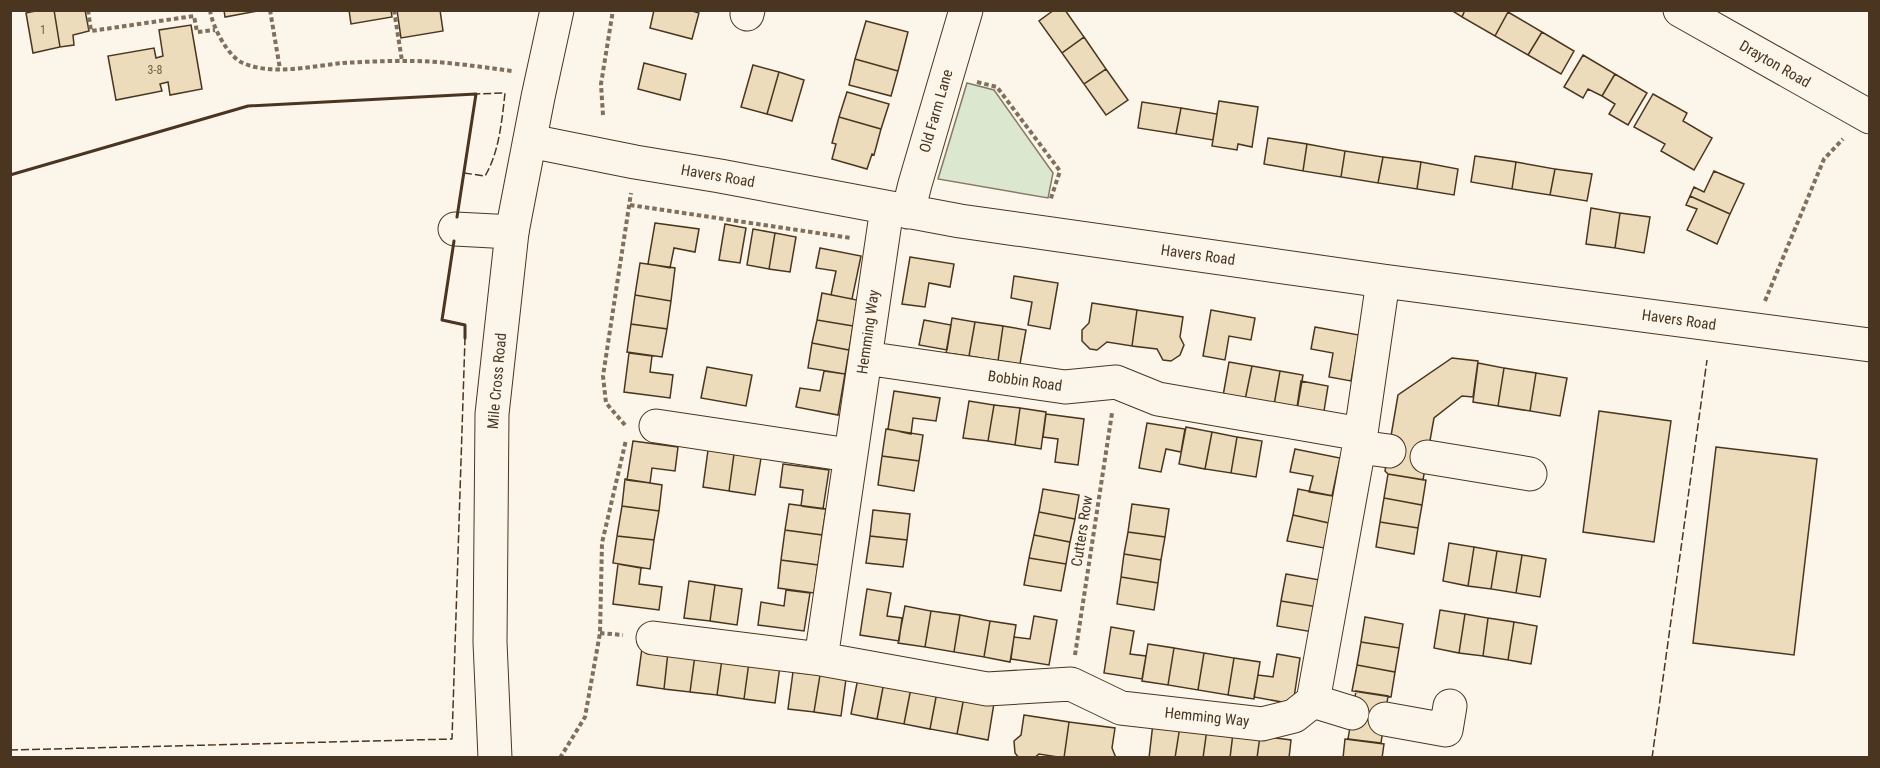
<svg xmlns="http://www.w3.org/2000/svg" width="1880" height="768" viewBox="0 0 1880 768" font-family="'Roboto Condensed',sans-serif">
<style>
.green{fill:#dce7d0;stroke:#887966;stroke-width:1.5}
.building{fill:#ecdcbc;stroke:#4a3520;stroke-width:1.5}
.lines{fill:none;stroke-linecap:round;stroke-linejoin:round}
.minor-casing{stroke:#4a3520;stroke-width:35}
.major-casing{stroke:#4a3520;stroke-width:35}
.path{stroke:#7f6f5c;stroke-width:4;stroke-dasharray:4.5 3;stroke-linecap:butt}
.minor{stroke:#fbf6e9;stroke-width:33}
.major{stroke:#fbf6e9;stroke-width:33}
.fence{stroke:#4a3520;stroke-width:1.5;stroke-dasharray:8 3;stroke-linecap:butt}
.wall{stroke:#4a3520;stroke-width:3}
.labels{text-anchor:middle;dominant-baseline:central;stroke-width:4.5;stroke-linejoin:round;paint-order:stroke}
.number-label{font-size:12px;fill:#725f47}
.street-label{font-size:15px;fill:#4a3520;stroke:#fbf6e9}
</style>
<rect width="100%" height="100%" fill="#fbf6e9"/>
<!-- green -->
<path class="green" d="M967 83 994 90 1053 173 1048 198 938 179Z"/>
<!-- building -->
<path class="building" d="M40 10H54L60 47 33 53 26 13Z
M54 10H85L89 31 73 35 74 45 60 47Z
M224 10H263L225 17Z
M349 10H391L392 17 351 24Z
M397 10H440L443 31 401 38Z
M654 10H689L699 13 692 39 650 28Z
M1054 10H1065L1084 37 1062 53 1039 21Z
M1451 10H1465L1462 17Z
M1465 10H1505L1508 12 1495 36 1462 17Z
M1508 12 1542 32 1528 55 1495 36Z
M866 21 908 32 898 71 855 59Z
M191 25 202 89 170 95 168 82 160 84 162 91 116 100 108 56 154 48 156 58 163 56 159 30Z
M1542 32 1574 51 1561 74 1528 55Z
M1084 37 1106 69 1084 84 1062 53Z
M1583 55 1615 74 1602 96 1588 89 1583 98 1564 87Z
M855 59 898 71 891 96 849 85Z
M644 63 686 74 680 100 638 89Z
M753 65 779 72 767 114 741 107Z
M1106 69 1128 100 1106 115 1084 84Z
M779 72 804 80 792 121 767 114Z
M1615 74 1647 93 1628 125 1609 114 1615 104 1602 96Z
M847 92 889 104 881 129 839 117Z
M1653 94 1687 113 1683 121 1712 138 1694 170 1661 151 1665 144 1634 127Z
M1219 101 1258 107 1252 147 1238 144 1237 150 1212 146Z
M1142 102 1181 108 1176 134 1138 128Z
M1181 108 1217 114 1213 140 1176 134Z
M839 117 881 129 874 155 872 154 867 169 832 159 836 144 832 143Z
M1268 138 1307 144 1303 171 1264 164Z
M1307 144 1345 151 1341 177 1303 171Z
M1345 151 1383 157 1378 183 1341 177Z
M1475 156 1516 162 1512 189 1471 182Z
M1383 157 1421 162 1417 189 1378 183Z
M1421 162 1458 169 1454 195 1417 189Z
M1516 162 1555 169 1550 195 1512 189Z
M1555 169 1592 174 1587 201 1550 195Z
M1714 171 1744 184 1730 214 1690 196 1694 187 1704 192Z
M1690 196 1730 214 1717 244 1687 230 1697 209 1686 205Z
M1591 208 1620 213 1615 248 1586 244Z
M1620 213 1650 217 1644 253 1615 248Z
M655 223 699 229 695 252 674 248 670 268 648 264Z
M725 224 746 228 740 263 719 260Z
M753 229 775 233 769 269 747 265Z
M775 233 796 237 790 272 769 269Z
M820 248 861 256 852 299 831 295 836 271 816 268Z
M910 257 954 264 950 287 929 283 925 307 902 304Z
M640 263 675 268 671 301 635 295Z
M1014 276 1058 283 1050 329 1028 325 1032 302 1011 298Z
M822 293 857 300 853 326 817 320Z
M635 295 671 301 667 329 631 324Z
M1092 303 1137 310 1132 346 1107 342 1097 350 1090 349 1082 341V330L1089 323Z
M1137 310 1183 317 1180 337 1184 345 1180 355 1171 361 1163 360 1157 349 1132 346Z
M1211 310 1255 318 1251 340 1229 336 1225 360 1203 356Z
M952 318 975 322 969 356 946 353Z
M817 320 853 326 849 350 812 343Z
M924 320 951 325 947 350 919 345Z
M975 322 1003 326 998 361 969 356Z
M631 324 667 329 662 357 627 352Z
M1003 326 1026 330 1020 364 998 361Z
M1315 327 1359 335 1351 381 1329 377 1333 353 1311 349Z
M812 343 849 350 845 374 808 368Z
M629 353 652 356 650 372 673 375 670 398 624 392Z
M1452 358 1478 361 1473 397 1462 396 1434 418 1423 480 1388 474 1385 471 1398 395Z
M1229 362 1252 366 1245 400 1223 396Z
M1478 363 1504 368 1498 406 1473 402Z
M1252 366 1280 371 1274 405 1245 400Z
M707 367 752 375 746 406 701 398Z
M1504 368 1536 373 1530 411 1498 406Z
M824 371 845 374 838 415 796 407 800 388 820 391Z
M1280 371 1303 375 1297 410 1274 405Z
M1536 373 1567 378 1560 416 1530 411Z
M1301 381 1328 386 1324 411 1297 407Z
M894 391 940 398 936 421 913 418 911 434 888 429Z
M969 401 994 405 988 441 963 438Z
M994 405 1020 408 1015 445 988 441Z
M1020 408 1046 412 1041 449 1015 445Z
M1599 411 1671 421 1654 542 1583 532Z
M1046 414 1084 419 1078 465 1055 462 1058 439 1043 437Z
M1147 423 1185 429 1181 452 1166 449 1161 472 1139 468Z
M1186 427 1212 432 1205 469 1179 464Z
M886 429 923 435 919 461 882 456Z
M1212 432 1237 437 1231 473 1205 469Z
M1237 437 1262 441 1256 477 1231 473Z
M633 441 678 447 675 471 652 468 650 483 627 480Z
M1716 447 1817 459 1794 655 1693 643Z
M1295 449 1340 458 1332 496 1309 492 1313 476 1290 472Z
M708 450 734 454 729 491 703 487Z
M734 454 761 458 755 495 729 491Z
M882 456 919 461 914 491 878 485Z
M783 464 829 470 823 509 801 506 803 490 780 487Z
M1388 474 1426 480 1422 505 1384 498Z
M625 479 662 485 659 511 622 506Z
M1043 489 1079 495 1075 519 1039 512Z
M1298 489 1334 496 1329 523 1293 515Z
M1384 498 1422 505 1418 528 1380 522Z
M789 504 826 509 822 535 785 530Z
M1132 504 1169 509 1165 537 1128 532Z
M622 506 659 511 654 540 617 536Z
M873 510 910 514 907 540 870 536Z
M1039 512 1075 519 1070 542 1034 535Z
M1293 515 1329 523 1324 548 1287 541Z
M1380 522 1418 528 1414 554 1376 547Z
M785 530 822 535 818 565 781 560Z
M1128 532 1165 537 1161 560 1124 554Z
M1034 535 1070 542 1066 564 1029 558Z
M617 536 654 540 650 569 613 563Z
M870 536 907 540 903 567 866 563Z
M1449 543 1474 547 1468 586 1443 581Z
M1474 547 1497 551 1491 589 1468 586Z
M1497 551 1522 555 1516 593 1491 589Z
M1124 554 1161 560 1158 583 1121 577Z
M1522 555 1546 559 1540 597 1516 593Z
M1029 558 1066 564 1061 591 1024 585Z
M781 560 818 565 814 593 778 588Z
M618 564 641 568 639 584 662 587 659 610 613 604Z
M1286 574 1320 580 1318 607 1281 601Z
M1121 577 1158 583 1154 610 1117 604Z
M689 581 715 585 710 621 684 618Z
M715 585 742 589 737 625 710 621Z
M867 589 891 593 887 616 902 618 899 641 860 635Z
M786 590 810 593 804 631 758 625 761 602 784 606Z
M1281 601 1318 607 1313 632 1277 626Z
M905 606 931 611 925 647 898 643Z
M1440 610 1465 614 1459 653 1434 648Z
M931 611 960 615 954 652 925 647Z
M1465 614 1488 618 1483 656 1459 653Z
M960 615 990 621 984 657 954 652Z
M1034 616 1057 620 1049 665 1011 659 1014 637 1030 639Z
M1365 617 1403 624 1399 648 1361 642Z
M1488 618 1514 622 1508 660 1483 656Z
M990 621 1016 625 1010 662 984 657Z
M1514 622 1537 626 1531 664 1508 660Z
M1111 627 1134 631 1130 654 1146 656 1142 679 1104 673Z
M1361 642 1399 648 1395 672 1357 665Z
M1148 644 1174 648 1168 685 1142 681Z
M642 648 668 652 664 689 637 685Z
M1174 648 1204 653 1198 690 1168 685Z
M668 652 695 655 690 692 664 689Z
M1204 653 1234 658 1228 695 1198 690Z
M1277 654 1300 658 1293 704 1254 697 1258 675 1273 677Z
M695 655 722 659 717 695 690 692Z
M1234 658 1260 662 1254 699 1228 695Z
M722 659 749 662 744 699 717 695Z
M749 662 780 666 775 703 744 699Z
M1357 665 1395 672 1391 697 1352 691Z
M793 672 820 675 814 712 788 709Z
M820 675 846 679 841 716 814 712Z
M858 678 884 682 877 719 851 714Z
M884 682 911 688 904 724 877 719Z
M911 688 937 692 930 729 904 724Z
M1356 691 1388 696 1381 743 1348 739Z
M937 692 964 697 957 734 930 729Z
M964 697 994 703 988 740 957 734Z
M1024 715 1069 722 1064 758 1039 754 1034 758H1019L1015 753 1014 741 1021 735Z
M1069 722 1115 728 1112 748 1116 758H1064Z
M1153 723 1180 726 1175 758H1149Z
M1180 726 1207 729 1203 758H1175Z
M1207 729 1233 733 1230 758H1203Z
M1233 733 1260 736 1257 758H1230Z
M1260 736 1291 740 1289 758H1257Z
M1345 739 1384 744 1382 758H1343Z"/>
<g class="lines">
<!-- minor casing -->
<g class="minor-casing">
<path id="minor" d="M747 14 748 10
M530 141 635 162 720 176 960 221 1383 281 1870 345
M887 208 821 659 987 689 1071 684 1121 708 1262 724 1294 716 1313 701 1359 447 1383 281
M908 212 915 184 966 10
M455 229 512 232
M865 358 1065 387 1116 382 1158 399 1361 434
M656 426 849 455
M1359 447 1389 451
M1427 457 1530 474
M653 638 821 659
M1313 701 1352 713
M1385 719 1446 730 1450 706"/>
</g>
<!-- major casing -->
<g class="major-casing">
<path id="major" d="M1680 10 1870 117
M495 758 490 642 492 414 512 232 538 97 557 10"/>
</g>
<!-- path -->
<path class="path" d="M88 10 91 31 194 16 197 32 215 30
M210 10C212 26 228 57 243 63 272 76 312 66 343 63 361 62 380 61 398 61 436 60 475 66 512 71
M270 10 280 69
M394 10 402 61
M977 82 997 87 1060 171 1050 201
M603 115 601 84 613 10
M630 205 851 238
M1765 301 1824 159 1843 139
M625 425 606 403 603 376 631 193
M600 633 623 635
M1075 655 1112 413
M560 758 585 717 600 633 602 543 626 440"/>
<!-- minor -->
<use href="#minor" class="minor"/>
<!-- major -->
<use href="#major" class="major"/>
<!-- fence -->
<path class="fence" d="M464 173 485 176C499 153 502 120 505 93L476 94
M10 750 452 739 465 338
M1652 758 1707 360"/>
<!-- wall -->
<path class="wall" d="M10 175 248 106 476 94 457 217
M454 241 442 320 465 325V338"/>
</g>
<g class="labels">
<!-- number labels -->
<g class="number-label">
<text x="43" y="30">1</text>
<text x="155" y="70">3-8</text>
</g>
<!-- street labels -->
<g class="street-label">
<text transform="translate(1775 64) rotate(30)">Drayton Road</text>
<text transform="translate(936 111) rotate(-74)">Old Farm Lane</text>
<text transform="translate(718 176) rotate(10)">Havers Road</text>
<text transform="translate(1198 255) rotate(8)">Havers Road</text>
<text transform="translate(1679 320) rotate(8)">Havers Road</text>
<text transform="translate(868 332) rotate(-82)">Hemming Way</text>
<text transform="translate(497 381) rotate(-85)">Mile Cross Road</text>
<text transform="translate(1025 381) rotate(8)">Bobbin Road</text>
<text transform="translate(1082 531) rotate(-81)">Cutters Row</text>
<text transform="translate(1207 717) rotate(6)">Hemming Way</text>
</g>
</g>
<!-- border -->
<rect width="1880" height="768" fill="none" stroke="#4a3520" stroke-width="24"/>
</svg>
